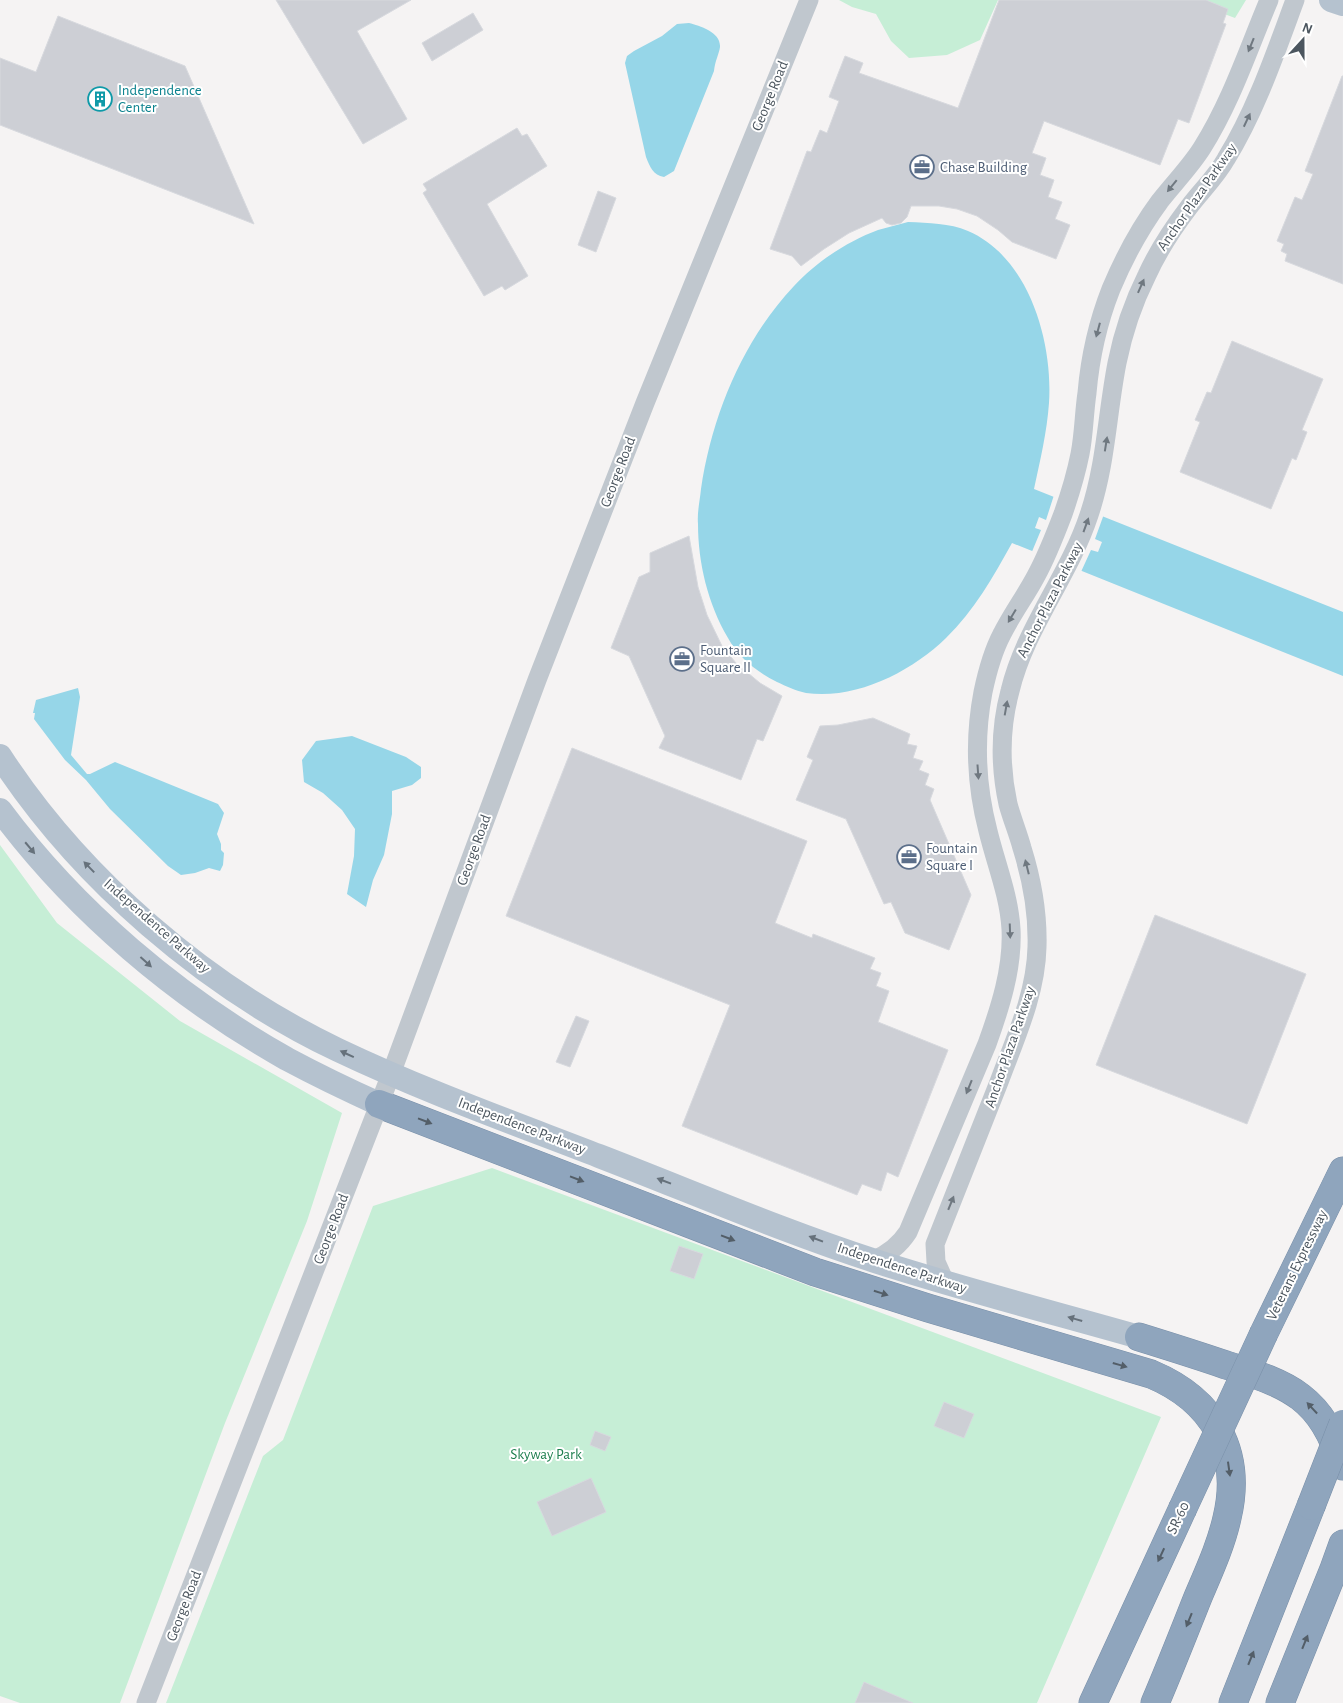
<svg xmlns="http://www.w3.org/2000/svg" width="1343" height="1703" viewBox="0 0 1343 1703" font-family="'Alegreya Sans',sans-serif">
<style>
.green{fill:#c6eed6}
.water{fill:#96d6e8}
.pier{fill:#f5f3f3}
.building{fill:#cdcfd5;stroke:#d7d9de}
.lines{fill:none;stroke-linecap:round;stroke-linejoin:round}
.highway-casing{stroke:#7a90a9;stroke-width:29}
.minor{stroke:#c0c7ce;stroke-width:19}
.major{stroke:#b5c2cf;stroke-width:24}
.highway{stroke:#8fa5bd;stroke-width:28}
.highway-bridge-casing{stroke:#7a90a9;stroke-width:29;stroke-linecap:butt}
.highway-bridge{stroke:#8fa5bd;stroke-width:28}
.oneway{fill:#6f7880}
.oneway2{fill:#66717b}
.oneway3{fill:#535e68}
.labels{text-anchor:middle;dominant-baseline:central;stroke-width:4;stroke-linejoin:round;paint-order:stroke}
.culture-label{font-size:15px;fill:#0d838f;stroke:#fff;text-anchor:start}
.street-label{font-size:15px;fill:#4c565f;stroke:#fff}
.service-label{font-size:15px;fill:#4e5e75;stroke:#fff;text-anchor:start}
.park-label{font-size:15px;fill:#1e7f4f;stroke:#fff}
</style>
<rect width="100%" height="100%" fill="#f5f3f3"/>
<!-- green -->
<path class="green" d="M839 0H998L980 40 947 55 909 58 891 41 876 14 852 7Z
M1187 0H1246L1235 18Z
M0 845 57 923 180 1021 342 1113 307 1221 225 1423 120 1703H20L0 1696Z
M492 1168 1161 1417 1037 1703H166L263 1456 283 1440 373 1206Z"/>
<!-- water -->
<path class="water" d="M689 23C700 26 721 32 720 47 719 54 715 61 714 71L674 171 664 177C653 175 650 167 646 157L625 63 627 56 634 51 662 36 677 24Z
M908 222C929 223 949 223 968 231 1029 257 1053 342 1049 403 1047 432 1040 461 1034 489L1343 612V676L1012 543C993 577 974 611 946 638 911 672 856 700 806 693 796 691 786 686 777 682 757 672 739 658 728 638 708 604 698 563 698 524 697 512 700 500 701 489 712 415 743 340 794 286 816 262 848 241 878 230 888 227 898 225 908 222Z
M78 688 80 697 71 755 87 774H90L115 762 218 804 224 813 217 834 221 844V850L224 853 223 865 220 871 209 868 195 873 181 875 168 866 110 809 86 780 65 760 34 719 35 713H33L36 700Z
M352 736 406 757 421 767V778L412 785 392 791V814L384 855 373 880 366 907 347 894 354 856 355 829 342 810 323 793 304 782 302 760 316 741Z"/>
<!-- pier -->
<path class="pier" d="M1054 495 1104 514 1095 539 1102 542 1098 552 1091 550 1080 574 1031 554 1041 530 1035 528 1039 517 1046 520Z"/>
<!-- building -->
<path class="building" d="M276 0H411L357 31 407 119 363 144Z
M999 0H1206L1228 9 1223 23 1226 24 1189 123 1178 119 1160 165 1044 121 1032 153 1046 158 1040 175 1054 180 1048 197 1062 202 1055 219 1070 225 1056 259 1012 242 998 230 977 216 957 209 939 206H911L907 217 901 223 892 225 886 223 882 218 849 233 824 249 801 266 792 256 770 249 807 151 811 152 820 130 827 133 839 101 829 97 845 56 863 63 859 73 958 108Z
M473 13 483 30 432 61 422 43Z
M58 16 185 66 254 224 0 125V58L36 72Z
M1342 76H1343V284L1285 261 1287 254 1281 251 1284 244 1277 241 1295 197 1302 200 1313 174 1305 171Z
M517 128 522 136 527 134 547 166 487 204 528 276 505 290 502 286 484 296 423 193 427 190 423 184Z
M598 191 616 198 596 252 578 245Z
M1232 341 1323 379 1302 430 1307 432 1296 460 1292 458 1271 509 1180 472 1200 422 1195 420 1207 392 1211 393Z
M689 536 698 587 707 615 722 646 736 663 760 683 782 696 763 741 757 739 741 780 659 748 665 736 629 656 611 648 639 577 650 572V553Z
M873 718 910 734 907 744 917 746 913 758 923 761 919 770 929 774 925 785 934 789 930 800 971 895 949 950 905 933 891 902 884 904 846 819 796 800 813 760 807 757 820 726 838 725Z
M572 748 807 841 775 923 812 938 813 934 875 958 870 969 881 973 876 986 889 991 878 1022 948 1050 898 1177 887 1172 881 1191 862 1184 857 1195 682 1126 730 1005 506 916Z
M1155 915 1306 974 1247 1124 1096 1065Z
M576 1016 589 1021 570 1067 556 1062Z
M679 1246 703 1254 694 1279 670 1271Z
M944 1402 974 1414 964 1438 934 1426Z
M595 1431 611 1437 605 1451 590 1445Z
M591 1478 606 1512 552 1536 537 1502Z
M864 1682 913 1703H855Z"/>
<g class="lines">
<!-- highway casing -->
<g class="highway-casing">
<path id="highway" d="M379 1104 815 1272 928 1308 1151 1374C1213 1400 1243 1451 1227 1518 1221 1545 1209 1571 1198 1597 1184 1632 1170 1668 1155 1703
M1264 1333 1343 1171
M1139 1337C1168 1346 1197 1355 1226 1365 1291 1385 1321 1397 1343 1466
M1093 1703 1182 1510
M1233 1703 1311 1506
M1280 1703 1334 1569 1343 1544"/>
</g>
<!-- minor -->
<path class="minor" d="M874 1260C888 1254 899 1246 908 1232L987 1044C1000 1008 1013 968 1011 929 1009 895 996 864 988 831 976 785 974 739 983 692 987 673 993 651 1002 634 1012 614 1026 595 1036 576 1047 556 1055 535 1063 514 1070 494 1076 474 1080 454 1084 434 1084 413 1087 393 1090 358 1098 322 1111 289 1124 258 1140 228 1160 201 1174 183 1190 167 1202 148 1231 102 1248 50 1269 0
M945 1282 936 1262 935 1244C956 1190 978 1136 999 1082 1015 1039 1036 994 1037 947 1038 914 1032 880 1022 848 1018 833 1012 819 1008 804 1000 767 1000 728 1010 691 1025 628 1069 576 1089 515 1106 465 1107 414 1117 363 1123 333 1133 303 1147 275 1158 251 1173 228 1189 207 1201 191 1216 177 1226 159 1256 110 1275 54 1295 0
M146 1703 391 1074 537 680 645 403 809 0"/>
<!-- major -->
<path class="major" d="M1331 0 1343 4
M0 756C80 879 206 987 338 1050 422 1090 511 1122 599 1156 690 1191 782 1231 875 1261 962 1289 1051 1312 1139 1337
M0 810C75 911 177 997 287 1059 317 1075 348 1090 379 1104"/>
<!-- highway -->
<use href="#highway" class="highway"/>
<!-- highway-bridge casing -->
<g class="highway-bridge-casing">
<path id="highway-bridge" d="M1311 1506 1343 1424
M1182 1510 1264 1333"/>
</g>
<!-- highway-bridge -->
<use href="#highway-bridge" class="highway-bridge"/>
</g>
<!-- one-way arrows -->
<defs><path id="oneway-solid" d="M-6-.8H1V-3.2L6.5 0L1 3.2V.8H-6Z" transform="scale(1.25)"/></defs>
<g class="oneway">
<use href="#oneway-solid" transform="translate(1251 45) rotate(112)"/>
<use href="#oneway-solid" transform="translate(1247 120) rotate(-65)"/>
<use href="#oneway-solid" transform="translate(1172 186) rotate(129)"/>
<use href="#oneway-solid" transform="translate(1141 286) rotate(-66)"/>
<use href="#oneway-solid" transform="translate(1098 330) rotate(105)"/>
<use href="#oneway-solid" transform="translate(1106 444) rotate(-81)"/>
<use href="#oneway-solid" transform="translate(1086 525) rotate(-70)"/>
<use href="#oneway-solid" transform="translate(1012 616) rotate(121)"/>
<use href="#oneway-solid" transform="translate(1006 708) rotate(-80)"/>
<use href="#oneway-solid" transform="translate(978 772) rotate(86)"/>
<use href="#oneway-solid" transform="translate(1027 867) rotate(-104)"/>
<use href="#oneway-solid" transform="translate(1010 931) rotate(88)"/>
<use href="#oneway-solid" transform="translate(969 1087) rotate(112)"/>
<use href="#oneway-solid" transform="translate(951 1203) rotate(-68)"/>
</g>
<g class="oneway2">
<use href="#oneway-solid" transform="translate(30 848) rotate(50)"/>
<use href="#oneway-solid" transform="translate(89 867) rotate(-134)"/>
<use href="#oneway-solid" transform="translate(146 962) rotate(42)"/>
<use href="#oneway-solid" transform="translate(347 1054) rotate(-155)"/>
<use href="#oneway-solid" transform="translate(664 1181) rotate(-159)"/>
<use href="#oneway-solid" transform="translate(816 1239) rotate(-159)"/>
<use href="#oneway-solid" transform="translate(1075 1319) rotate(-164)"/>
</g>
<g class="oneway3">
<use href="#oneway-solid" transform="translate(425 1121) rotate(21)"/>
<use href="#oneway-solid" transform="translate(577 1179) rotate(21)"/>
<use href="#oneway-solid" transform="translate(728 1238) rotate(21)"/>
<use href="#oneway-solid" transform="translate(881 1293) rotate(18)"/>
<use href="#oneway-solid" transform="translate(1120 1365) rotate(16)"/>
<use href="#oneway-solid" transform="translate(1312 1408) rotate(-133)"/>
<use href="#oneway-solid" transform="translate(1229 1469) rotate(82)"/>
<use href="#oneway-solid" transform="translate(1161 1555) rotate(115)"/>
<use href="#oneway-solid" transform="translate(1189 1620) rotate(112)"/>
<use href="#oneway-solid" transform="translate(1305 1642) rotate(-68)"/>
<use href="#oneway-solid" transform="translate(1251 1658) rotate(-68)"/>
</g>
<!-- icons -->
<defs>
<g id="building-ring" transform="scale(1.25)"><circle r="9.5" fill="#fff" stroke="#0f9aa8" stroke-width="1.5"/><path d="M-4-6H4V6H1V3H-1V6H-4ZM-2.5-4.3h1.7v1.8h-1.7ZM.8-4.3h1.7v1.8H.8ZM-2.5-1h1.7V.8h-1.7ZM.8-1h1.7V.8H.8Z" fill="#0f9aa8"/></g>
<g id="office-ring" transform="scale(1.25)"><circle r="9.5" fill="#fff" stroke="#5c6f8a" stroke-width="1.5"/><path d="M-6-3h4V-5.5h4V-3h4V5H-6ZM-1-4.5V-3h2v-1.5ZM-6 0V1H6V0Z" fill="#5c6f8a"/></g>
</defs>
<g fill-rule="evenodd">
<use href="#building-ring" x="100" y="99"/>
<use href="#office-ring" x="922" y="167"/>
<use href="#office-ring" x="682" y="659"/>
<use href="#office-ring" x="909" y="857"/>
</g>
<g class="labels">
<!-- culture labels -->
<g class="culture-label">
<text x="118" y="90">Independence<tspan x="118" dy="17">Center</tspan></text>
</g>
<!-- street labels -->
<g class="street-label">
<text transform="translate(770 96) rotate(-68)">George Road</text>
<text transform="translate(1197 197) rotate(-55)">Anchor Plaza Parkway</text>
<text transform="translate(618 472) rotate(-69)">George Road</text>
<text transform="translate(1050 600) rotate(-63)">Anchor Plaza Parkway</text>
<text transform="translate(474 850) rotate(-70)">George Road</text>
<text transform="translate(157 926) rotate(41)">Independence Parkway</text>
<text transform="translate(1010 1047) rotate(-71)">Anchor Plaza Parkway</text>
<text transform="translate(522 1126) rotate(21)">Independence Parkway</text>
<text transform="translate(331 1229) rotate(-69)">George Road</text>
<text transform="translate(1297 1265) rotate(-64)">Veterans Expressway</text>
<text transform="translate(902 1268) rotate(18)">Independence Parkway</text>
<text transform="translate(1178 1518) rotate(-65)">SR-60</text>
<text transform="translate(184 1606) rotate(-69)">George Road</text>
</g>
<!-- service labels -->
<g class="service-label">
<text x="940" y="167">Chase Building</text>
<text x="700" y="650">Fountain<tspan x="700" dy="17">Square II</tspan></text>
<text x="926" y="848">Fountain<tspan x="926" dy="17">Square I</tspan></text>
</g>
<!-- park labels -->
<g class="park-label">
<text x="546" y="1454">Skyway Park</text>
</g>
</g>
<!-- north arrow -->
<g transform="translate(1303 40) rotate(21)" stroke="#ffffff" stroke-width="4" paint-order="stroke">
<path d="M0-4L9 19L0 12L-9 19Z" fill="#4c565f"/>
<text y="-8" font-size="14" font-weight="bold" text-anchor="middle" fill="#4c565f">N</text>
</g>
</svg>
